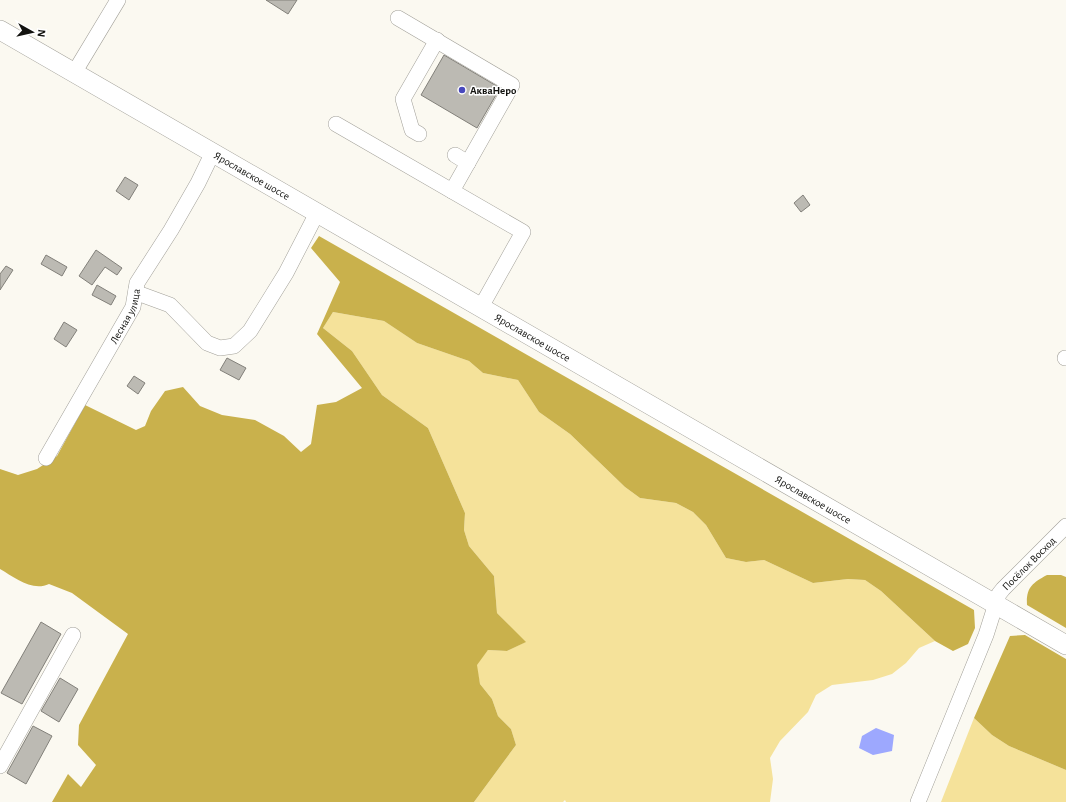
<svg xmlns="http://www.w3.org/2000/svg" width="1066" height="802" font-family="'Alegreya Sans',sans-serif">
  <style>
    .green { fill: #f5e29a }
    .forest { fill: #c9b14c }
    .water { fill: #9da8fe }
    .building { fill: #bcbab3; stroke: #82807a }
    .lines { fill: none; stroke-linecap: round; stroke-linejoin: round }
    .minor-casing { stroke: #a2a099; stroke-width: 16 }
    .major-casing { stroke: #a2a099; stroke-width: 20 }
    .minor { stroke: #fff; stroke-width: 15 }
    .major { stroke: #fff; stroke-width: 19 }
    .poi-dot { fill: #4848bd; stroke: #fff; stroke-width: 1.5 }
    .labels { text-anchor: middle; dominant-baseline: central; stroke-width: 3; stroke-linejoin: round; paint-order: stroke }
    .poi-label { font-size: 11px; font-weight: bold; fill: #12120f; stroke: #fff; text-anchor: start }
    .street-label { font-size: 11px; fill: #12120f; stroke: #fff }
  </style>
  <rect width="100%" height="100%" fill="#fbf9f1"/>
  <path class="green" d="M333 312 384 321 417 343 469 361 483 373 518 380 539 412 570 434 625 487 640 498 676 503 693 512 706 525 726 558 746 562 764 560 813 583 848 579 865 580 881 591 935 641 919 648 906 663 892 674 873 680 832 685 816 695 808 712 780 741 770 758 773 779 770 802H566L565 800 563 802H474L516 745 511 729 498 716 492 699 480 684 476 665 488 650 507 651 525 642 497 613 494 576 469 546 464 530 465 513 428 428 382 395 352 351 323 328Z
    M974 718 992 735 1009 746 1066 770V802H941Z"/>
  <path class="forest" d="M319 236 974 610 975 628 968 644 953 651 935 641 881 591 865 580 848 579 813 583 764 560 746 562 726 558 706 525 693 512 676 503 640 498 625 487 570 434 539 412 518 380 483 373 469 361 417 343 384 321 333 312 323 328 352 351 382 395 428 428 465 513 464 530 469 546 494 576 497 613 526 642 507 651 488 650 477 665 480 684 492 699 498 716 511 729 516 745 474 802H52L68 774 81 787 96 765 78 745 79 725 128 634 72 593 49 584C32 592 14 577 0 569V469L18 475 37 469 57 456 85 405 136 430 145 426 151 411 165 391 183 387 200 406 222 415 255 420 284 436 301 452 311 444 317 405 336 402 362 388 317 334 340 282 311 248Z
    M1047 575H1061L1066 577V628L1027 605C1026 588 1032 583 1047 575Z
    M1025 635 1066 659V770L1009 746 992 735 974 718 1010 636Z"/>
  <path class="water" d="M876 728 894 735 892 751 873 755 859 748 862 736Z"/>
  <path class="building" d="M266 0H297L288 14Z
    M444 55 500 88 477 128 421 95Z
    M125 177 138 185 129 200 116 191Z
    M803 195 810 205 801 212 794 203Z
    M96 250 122 268 117 275 105 267 92 285 79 276Z
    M46 255 67 267 62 276 41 264Z
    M6 266 13 270 0 290V274Z
    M97 285 116 296 111 305 92 295Z
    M64 322 77 330 66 347 54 339Z
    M227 358 246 368 239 380 220 370Z
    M134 376 145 383 138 394 127 386Z
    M41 622 61 634 22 704 1 693Z
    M60 678 78 689 59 722 41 711Z
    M33 726 52 736 26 784 7 773Z"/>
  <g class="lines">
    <defs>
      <g id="minor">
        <path d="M398 18 512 85 452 191"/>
        <path d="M74 73 118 0"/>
        <path d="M336 124 523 232 481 307"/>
        <path d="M419 134 412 130 403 99 437 40"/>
        <path d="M455 155 468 163"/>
        <path d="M136 290 140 294 170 305 207 343 220 348 234 346 250 331 286 273 317 213"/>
        <path d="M1065 358H1066"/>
        <path id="s1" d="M46 458 133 307 137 283 171 230 198 183 213 152"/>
        <path d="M0 766 73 635"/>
        <path id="s2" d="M918 802 986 635 999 594 1003 589 1066 526"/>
      </g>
      <g id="major">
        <path id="s3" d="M0 30 1066 645"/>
      </g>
    </defs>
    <use href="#minor" class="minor-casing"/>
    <use href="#major" class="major-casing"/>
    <use href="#minor" class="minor"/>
    <use href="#major" class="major"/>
  </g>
  <circle class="poi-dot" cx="462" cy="90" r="4"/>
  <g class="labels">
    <g class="poi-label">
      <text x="470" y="90">АкваНеро</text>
    </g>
    <g class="street-label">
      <text stroke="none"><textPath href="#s3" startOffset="291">Ярославское шоссе</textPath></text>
      <text stroke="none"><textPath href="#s1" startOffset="163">Лесная улица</textPath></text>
      <text stroke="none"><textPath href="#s3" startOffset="615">Ярославское шоссе</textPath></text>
      <text stroke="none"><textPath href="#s3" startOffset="939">Ярославское шоссе</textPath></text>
      <text stroke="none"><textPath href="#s2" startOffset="266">Посёлок Восход</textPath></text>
    </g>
  </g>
  <g transform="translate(32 32) rotate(98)" stroke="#ffffff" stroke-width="3" paint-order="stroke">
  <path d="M0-3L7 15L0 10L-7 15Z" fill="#12120f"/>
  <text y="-6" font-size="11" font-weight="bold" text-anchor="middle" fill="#12120f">N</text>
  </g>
</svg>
